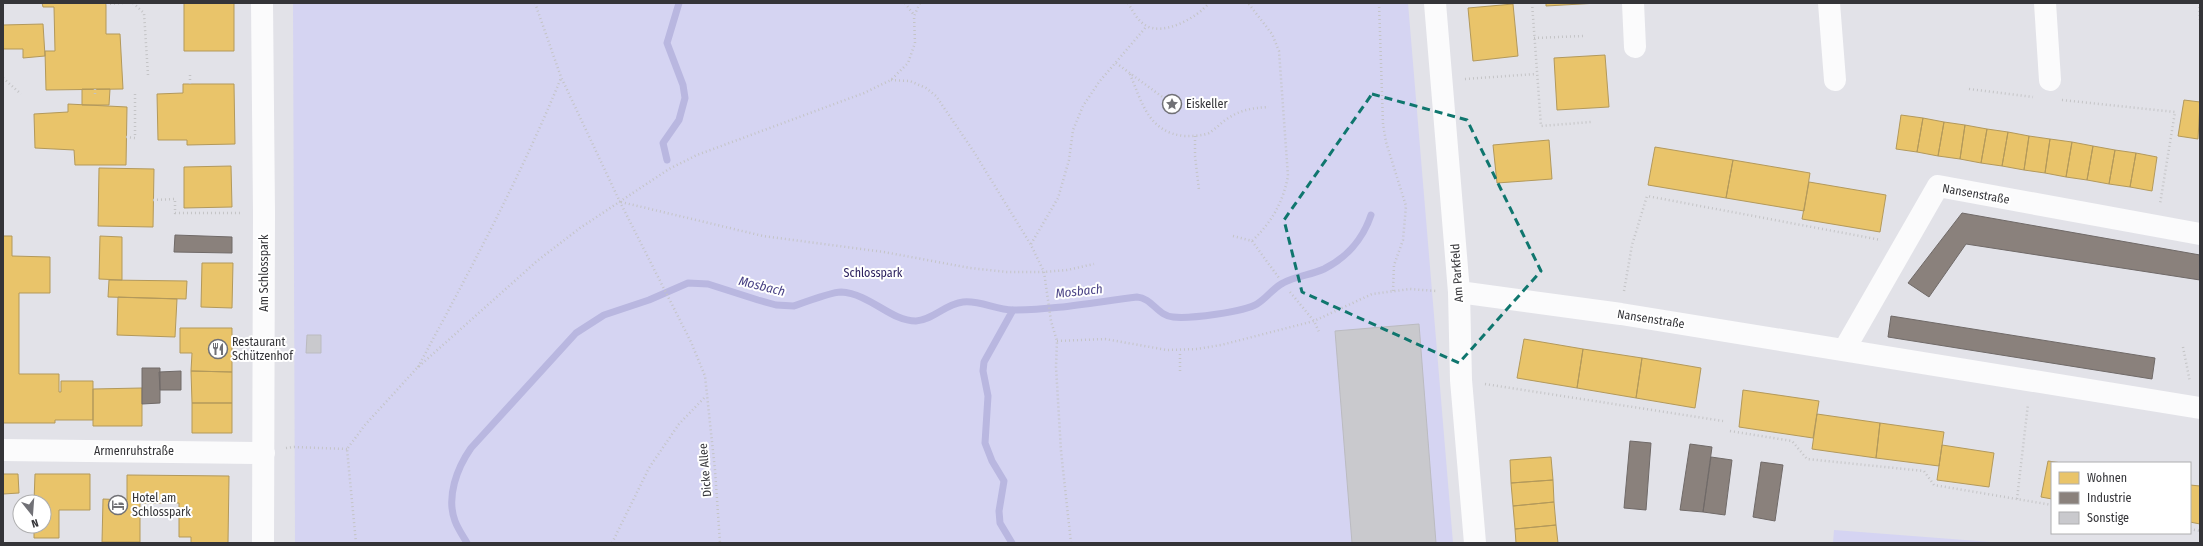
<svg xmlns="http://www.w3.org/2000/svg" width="2203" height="546" font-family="'Fira Sans Condensed',sans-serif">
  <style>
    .green { fill: #d5d4f2 }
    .homes { fill: #e9c46a; stroke: #b3995b }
    .industry { fill: #8a817c; stroke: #706a68 }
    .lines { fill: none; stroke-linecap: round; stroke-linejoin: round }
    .stream { stroke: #b9b7e0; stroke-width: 7 }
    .building { fill: #c9c9cd; stroke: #bbbbc0 }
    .path { stroke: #c4c4c6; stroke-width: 2.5; stroke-dasharray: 1 3; stroke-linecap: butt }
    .minor { stroke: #fbfbfc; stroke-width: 22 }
    .marked { fill: none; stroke: #0f766e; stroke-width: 3; stroke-dasharray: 8 5; stroke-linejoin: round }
    .labels { text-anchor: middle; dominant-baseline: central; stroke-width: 4; stroke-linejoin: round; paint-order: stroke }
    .poi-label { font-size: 12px; fill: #343438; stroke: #fff; text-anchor: start }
    .street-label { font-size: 12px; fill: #343438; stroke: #fff }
    .park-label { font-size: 12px; fill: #271c5b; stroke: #fff }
    .water-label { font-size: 13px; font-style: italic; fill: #494285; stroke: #fff }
  </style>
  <rect width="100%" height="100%" fill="#e2e2e8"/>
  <path class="green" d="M293 3H1408L1453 543H295Z
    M1834 530 2004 543H1833Z"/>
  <path class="homes" d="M42 3H106V34H120L123 89 46 90 45 51H55L54 7H43Z
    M184 3H234V51H184Z
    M1546 3H1598L1546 6Z
    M1513 4 1518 56 1473 61 1468 8Z
    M43 24 45 56 23 58V49H3V25Z
    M1605 55 1609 107 1557 110 1554 58Z
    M183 84H234L235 144 187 145V140H158L157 94 183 93Z
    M82 89H110L109 105H82Z
    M2184 100 2200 102 2198 139 2178 136Z
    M68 104 127 107 126 165H75L74 150 35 148 34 114 68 112Z
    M1901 115 1923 118 1917 152 1896 149Z
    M1923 118 1944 122 1938 156 1917 152Z
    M1944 122 1965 125 1960 159 1938 156Z
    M1965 125 1987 129 1981 163 1960 159Z
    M1987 129 2008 132 2002 166 1981 163Z
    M2008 132 2029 136 2024 170 2002 166Z
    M2029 136 2050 139 2045 173 2024 170Z
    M2050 139 2072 142 2066 177 2045 173Z
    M1549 140 1552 179 1497 183 1493 145Z
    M2072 142 2093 146 2087 180 2066 177Z
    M2093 146 2115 150 2109 184 2087 180Z
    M1655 147 1733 160 1726 198 1648 185Z
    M2115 150 2136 153 2130 187 2109 184Z
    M2136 153 2157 157 2152 191 2130 187Z
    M1733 160 1810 173 1804 211 1726 198Z
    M231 166 232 207 184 208V167Z
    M99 168 154 169 153 227 98 226Z
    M1809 182 1886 195 1880 232 1802 219Z
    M3 236H12V256L50 257V293H19V374H59V392H61V381H93V420H55V423H3Z
    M100 236 122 237V280L99 279Z
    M202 263H233L232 308 201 307Z
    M109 280 187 281 186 299 108 297Z
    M118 297 177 299 175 337 117 335Z
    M180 328H232V372L191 371 192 353H180Z
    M1524 339 1583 349 1577 388 1517 378Z
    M1583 349 1642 358 1636 398 1577 388Z
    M1642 358 1701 368 1695 408 1636 398Z
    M191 371 232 372V403H192Z
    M142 388V426H93V389Z
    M1743 390 1819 401 1813 438 1739 427Z
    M192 403H232V433H192Z
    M1817 414 1880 423 1876 458 1812 449Z
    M1880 423 1944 432 1939 466 1876 458Z
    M1942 445 1994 453 1989 487 1937 480Z
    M1551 457 1553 480 1511 483 1510 460Z
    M2048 461 2062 463H2052V499L2041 497Z
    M3 474H18L19 493 3 494Z
    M35 474H90V510H59V538H34V526H44V502H34Z
    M127 475 229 476 228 543H191V537H179V503H140V542H102L103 499 127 500Z
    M1553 480 1554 502 1513 506 1511 483Z
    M2190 485 2200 486V524L2190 522Z
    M1554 502 1556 525 1515 529 1513 506Z
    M1556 525 1558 543H1516L1515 529Z"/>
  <path class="industry" d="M1962 213 2200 255V280L1966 244 1929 297 1908 283Z
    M175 235 232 237V253L174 252Z
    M1891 316 2155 358 2152 379 1888 337Z
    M142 368H160V403L142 404Z
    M181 371V390H160L159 372Z
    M1630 441 1651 443 1646 510 1624 508Z
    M1690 444 1712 447 1703 512 1680 510Z
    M1711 457 1732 460 1725 515 1703 512Z
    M1761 462 1783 465 1775 521 1753 517Z"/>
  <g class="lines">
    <path class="stream" d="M667 160 663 143 679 120 685 98 683 85 667 43 679 3
      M467 543C463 536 458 529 455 521 446 497 457 468 471 448L576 333 604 315 649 300 688 283 708 284 758 300 776 305 794 306C805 302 832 292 841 292 871 294 890 321 916 321 933 320 945 304 963 302 980 300 996 310 1013 310 1055 310 1096 302 1137 297 1152 298 1158 316 1173 317 1189 319 1244 312 1257 304 1267 298 1273 288 1283 283 1296 276 1311 275 1324 269 1346 258 1363 239 1371 215
      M1012 543 1000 523 999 511 1004 481 992 461 985 443 988 396 983 371 984 362 1013 310"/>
  </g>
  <path class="building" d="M1419 324 1436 543H1352L1335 331Z
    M307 335H321V353H306Z"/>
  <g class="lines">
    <path class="path" d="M133 3 144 13 148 75
      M535 3 561 77 620 202 691 342 705 376 715 470 720 543
      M905 3 914 15
      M1128 3C1133 11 1137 20 1145 25 1163 37 1198 17 1209 3
      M1379 3 1383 124 1386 142 1406 206 1403 240 1394 265 1393 291
      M1532 3 1541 126 1591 122
      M2199 3 2200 21
      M106 4 124 3
      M1534 38 1583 36
      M1116 63 1172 104
      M1130 74C1142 103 1149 133 1185 136 1193 136 1201 136 1209 133 1214 130 1219 125 1224 121 1239 110 1251 108 1269 107
      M190 75V84
      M3 78 21 94
      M1465 79 1536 74
      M891 80 910 81 926 88 936 96 974 152 1031 245 1044 272 1051 321 1057 341 1056 367 1061 451 1071 543
      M95 89V94
      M1969 89 2033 97
      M2062 100 2175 112 2160 204
      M1195 136V156L1199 190
      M126 137 135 138V94
      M153 200 175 199V213H241
      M621 202 763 236 884 252 970 268 1007 272H1044L1067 270 1094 264
      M1233 236 1252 241C1271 223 1283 203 1288 176L1279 51 1272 34 1248 3
      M1252 241 1279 278
      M1031 244 1058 198 1069 160 1073 130 1083 106 1099 82 1146 27
      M1624 291 1632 245 1647 196 1881 240
      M1290 292 1314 321 1320 334
      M1057 341 1105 339 1167 350 1197 349 1221 345 1314 321 1372 294 1410 289 1436 291
      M2183 347 2190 382
      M418 367C469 272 520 178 561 78
      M1180 371V351
      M1485 384 1723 421
      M1730 431 1792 441 1807 459 1924 471 1934 485 2052 505
      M286 448 294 447 347 449
      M2017 499 2028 404
      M2190 529 2200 531
      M356 543 347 449 365 425 416 369 537 261 580 228 669 169 697 155 864 93 891 80 908 63 915 43 914 16 920 3
      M612 543 649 468 679 424 706 396"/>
    <path class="minor" d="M262 3 264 213 263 543
      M1435 3 1459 292 1461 380 1475 543
      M1633 3 1635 47
      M1829 3 1835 80
      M2045 3 2050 80
      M1459 292 1621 314 2200 408
      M1844 350 1938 186 2200 234
      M3 450 264 453"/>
  </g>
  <path class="marked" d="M1372 94 1467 120 1541 271 1459 363 1302 292 1284 220Z"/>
  <defs>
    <symbol id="sight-ring" viewBox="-11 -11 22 22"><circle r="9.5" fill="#fff" stroke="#717176" stroke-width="1.5"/><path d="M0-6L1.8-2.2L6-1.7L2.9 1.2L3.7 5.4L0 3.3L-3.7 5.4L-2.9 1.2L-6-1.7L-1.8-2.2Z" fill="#717176"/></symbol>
    <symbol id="restaurant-ring" viewBox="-11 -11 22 22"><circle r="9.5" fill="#fff" stroke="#717176" stroke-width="1.5"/><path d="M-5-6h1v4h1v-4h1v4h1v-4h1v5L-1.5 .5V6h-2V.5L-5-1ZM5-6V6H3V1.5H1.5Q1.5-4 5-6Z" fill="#717176"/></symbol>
    <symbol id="hotel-ring" viewBox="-11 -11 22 22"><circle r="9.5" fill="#fff" stroke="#717176" stroke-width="1.5"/><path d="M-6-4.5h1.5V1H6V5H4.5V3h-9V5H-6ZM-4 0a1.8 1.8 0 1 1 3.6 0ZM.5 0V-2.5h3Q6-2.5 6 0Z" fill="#717176"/></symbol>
  </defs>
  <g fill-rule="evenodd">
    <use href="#sight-ring" x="1161" y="93" width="22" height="22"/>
    <use href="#restaurant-ring" x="207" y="338" width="22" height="22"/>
    <use href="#hotel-ring" x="107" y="494" width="22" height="22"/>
  </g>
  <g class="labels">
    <g class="poi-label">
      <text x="1186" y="104">Eiskeller</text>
      <text x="232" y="342">Restaurant<tspan x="232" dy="14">Schützenhof</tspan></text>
      <text x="132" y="498">Hotel am<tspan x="132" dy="14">Schlosspark</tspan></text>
    </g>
    <g class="street-label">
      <text transform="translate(1976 194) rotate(10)">Nansenstraße</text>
      <text transform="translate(264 273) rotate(-90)">Am Schlosspark</text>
      <text transform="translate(1457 273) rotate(-94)">Am Parkfeld</text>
      <text transform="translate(1651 319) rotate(9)">Nansenstraße</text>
      <text x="134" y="451">Armenruhstraße</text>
      <text transform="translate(705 470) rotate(-95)">Dicke Allee</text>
    </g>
    <g class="park-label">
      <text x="873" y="273">Schlosspark</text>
    </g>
    <g class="water-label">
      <text transform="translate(762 286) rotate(14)">Mosbach</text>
      <text transform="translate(1079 291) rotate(-6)">Mosbach</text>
    </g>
  </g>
  <rect width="2203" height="546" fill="none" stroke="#343438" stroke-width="8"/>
  <rect x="2051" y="462" width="140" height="72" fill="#ffffff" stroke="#aeaeaf"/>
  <rect x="2059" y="472" width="20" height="12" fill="#e9c46a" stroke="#aeaeaf"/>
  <text x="2087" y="482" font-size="12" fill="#343438">Wohnen</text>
  <rect x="2059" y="492" width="20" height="12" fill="#8a817c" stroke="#aeaeaf"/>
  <text x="2087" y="502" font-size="12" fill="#343438">Industrie</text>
  <rect x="2059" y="512" width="20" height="12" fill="#c9c9cd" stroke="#aeaeaf"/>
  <text x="2087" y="522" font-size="12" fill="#343438">Sonstige</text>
  <g transform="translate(32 514) rotate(163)"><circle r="19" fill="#ffffff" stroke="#aeaeaf"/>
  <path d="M0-3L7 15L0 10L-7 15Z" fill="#717176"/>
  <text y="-6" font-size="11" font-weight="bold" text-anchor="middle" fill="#343438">N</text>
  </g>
</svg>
